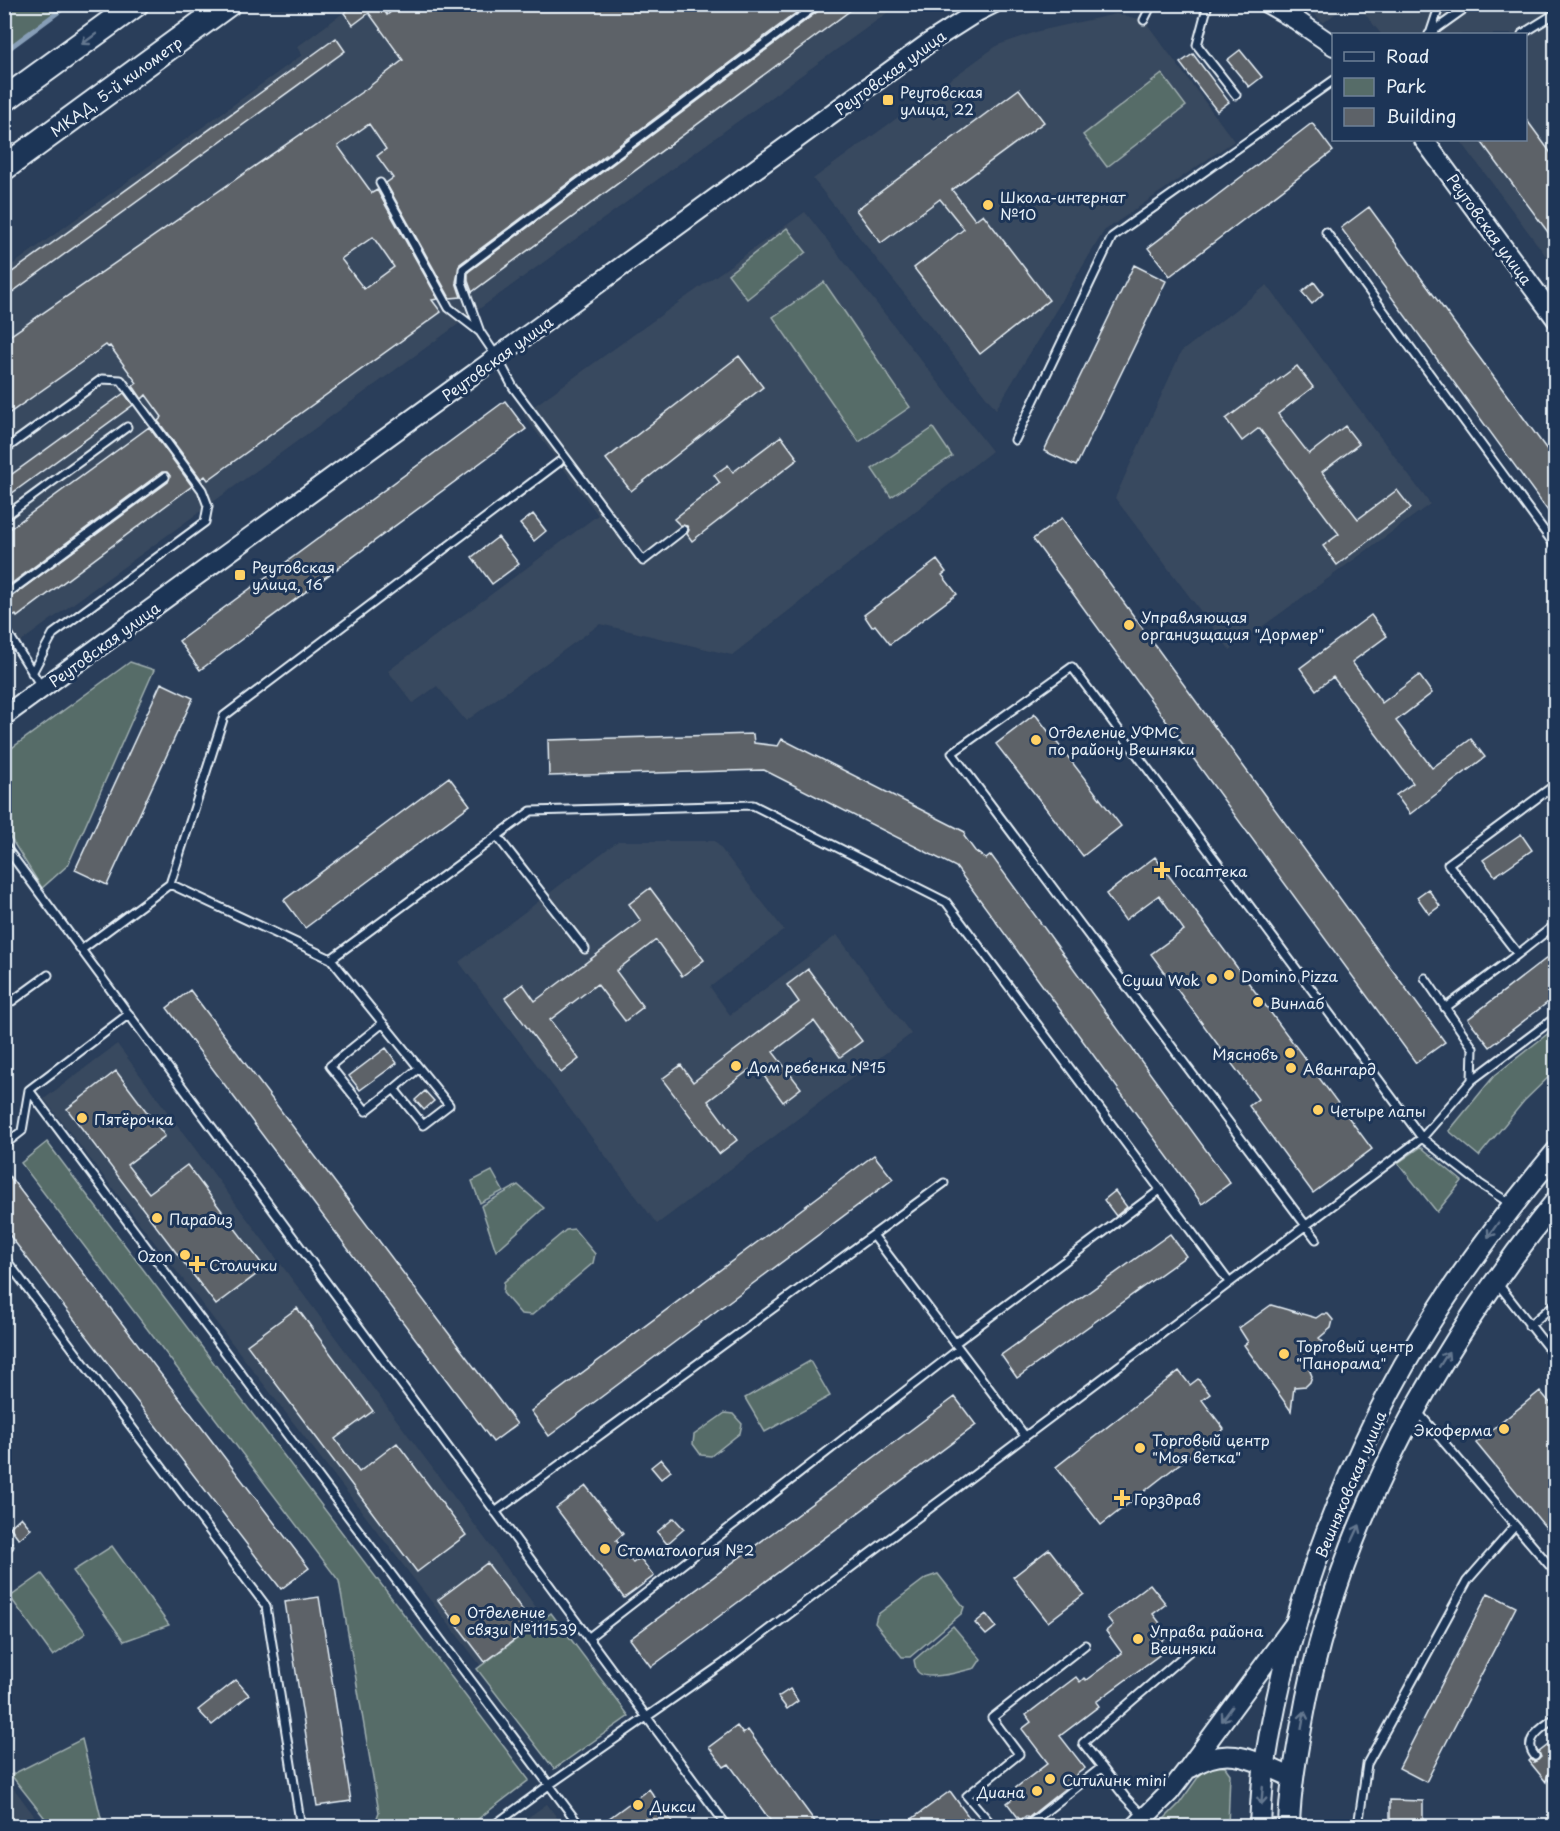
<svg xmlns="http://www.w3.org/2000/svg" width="1560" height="1831" font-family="'Playpen Sans',sans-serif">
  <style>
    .built { fill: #39495e }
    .green { fill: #566c68; stroke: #9faeb0; stroke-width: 1.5 }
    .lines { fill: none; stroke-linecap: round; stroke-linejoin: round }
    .stream { stroke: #879eb7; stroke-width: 5 }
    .building { fill: #5d6268; stroke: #e8f1f8; stroke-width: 1.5; fill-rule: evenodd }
    .service-casing { stroke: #e8f1f8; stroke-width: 11 }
    .tertiary-casing { stroke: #e8f1f8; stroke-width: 22 }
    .secondary-casing { stroke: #e8f1f8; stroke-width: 24 }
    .trunk-casing { stroke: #e8f1f8; stroke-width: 28 }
    .service { stroke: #1d3557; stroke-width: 7 }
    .tertiary { stroke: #1d3557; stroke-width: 18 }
    .secondary { stroke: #1d3557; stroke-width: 20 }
    .trunk { stroke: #1d3557; stroke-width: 24 }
    .oneway { stroke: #64778f }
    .poi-dot { fill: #ffd166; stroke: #1d3557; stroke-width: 2 }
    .labels { text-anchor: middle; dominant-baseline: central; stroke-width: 6; stroke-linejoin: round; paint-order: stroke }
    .street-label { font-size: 15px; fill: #e8f1f8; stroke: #1d3557 }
    .poi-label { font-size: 15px; fill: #e8f1f8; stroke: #1d3557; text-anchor: start }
  </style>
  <rect width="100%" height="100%" fill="#2a3e5a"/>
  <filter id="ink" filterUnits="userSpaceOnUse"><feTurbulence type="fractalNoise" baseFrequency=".0167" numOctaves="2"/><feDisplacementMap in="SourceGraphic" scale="12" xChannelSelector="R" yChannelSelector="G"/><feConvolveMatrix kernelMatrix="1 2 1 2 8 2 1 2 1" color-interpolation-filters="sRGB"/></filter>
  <g filter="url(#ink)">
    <path class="built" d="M354 5H898L5 653 4 271 302 55 297 47Z
      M1306 5H1347L1323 23Z
      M1358 5H1555V268L1460 140H1526V34H1381Z
      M1116 14 1144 20 1234 141 1104 231 996 409 813 179 998 45 1039 31Z
      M805 212 992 451 732 655 600 624 466 721 437 686 413 703 388 671 598 515 523 414Z
      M1267 285 1430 504 1230 650 1115 498 1181 352Z
      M618 841H715L784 930 710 987 730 1015 837 935 911 1034 657 1224 459 962Z
      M117 1044 544 1618 481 1666 44 1099Z
      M5 1777 42 1826H5Z
      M547 1804 563 1826H516Z"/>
    <path class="green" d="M5 4H69V5L5 52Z
      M1162 74 1186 106 1107 167 1083 135Z
      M787 228 806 252 747 299 728 274Z
      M824 282 910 407 859 442 773 317Z
      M933 428 952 456 891 497 872 469Z
      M130 662 154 670 68 865 42 888 8 834H5V753Z
      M1555 1028V1071L1524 1101 1479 1156 1449 1131 1494 1076Z
      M47 1142 529 1780 469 1826H374L379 1812 339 1581 21 1163Z
      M1421 1147 1462 1181 1437 1212 1398 1163Z
      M492 1171 503 1191 480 1203 472 1181Z
      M518 1185 544 1208 496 1251 481 1206Z
      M574 1229 595 1254 593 1263 532 1315 521 1314 503 1293 504 1282 566 1230Z
      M810 1361 830 1396 765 1432 745 1398Z
      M725 1413 733 1414 742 1424 740 1433 711 1456 701 1455 693 1444 694 1435Z
      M112 1546 169 1625 124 1641 73 1571Z
      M42 1574 86 1633 53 1656 10 1597Z
      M938 1574 964 1607 962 1613 910 1657H902L875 1623 877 1615 926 1578Z
      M551 1613 629 1716 554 1769 477 1669Z
      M953 1626 981 1659 975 1668C962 1671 930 1681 919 1673 915 1670 915 1664 914 1660Z
      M82 1739 103 1826H51L11 1775Z
      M1216 1766 1225 1767 1230 1774 1228 1826H1157L1179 1804 1199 1776 1207 1769Z"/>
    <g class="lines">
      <path class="stream" d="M4 52 69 4"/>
    </g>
    <path class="building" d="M355 4H380L387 15 400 4H808L460 264 456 282 461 297 450 298 386 183 393 178 377 156 386 149 369 124 338 146 372 193 377 190 438 299 432 300 441 312 208 480 205 476 201 479 158 421 162 417 146 395 142 399 133 386 137 383 110 346 108 347 106 345 4 417V340L366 89 403 60 369 13 353 25 344 13ZM373 237 394 267 364 289 341 259Z
      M824 4H859L472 292 468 281V272L821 9Z
      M336 38 345 51 4 298V278Z
      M1240 50 1262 77 1249 87 1227 60Z
      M1193 54 1229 102 1217 111 1180 63Z
      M1019 89 1044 122 952 190 975 220 983 214 1049 300 980 354 914 268 964 229 940 199 881 243 856 210Z
      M1526 119 1556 160V243L1480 140H1526Z
      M1312 123 1333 151 1170 276 1148 248Z
      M1369 207 1556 462V522L1341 228Z
      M1134 265 1166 281 1076 466 1044 451Z
      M1314 282 1323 294 1312 304 1302 292Z
      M739 356 763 387 631 491 606 459Z
      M1297 366 1313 387 1278 414 1309 454 1345 426 1359 444 1322 472 1358 519 1397 490 1411 508 1337 565 1323 546 1339 534 1259 428 1242 441 1226 419Z
      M124 393 133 405 4 499V480Z
      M505 401 526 429 200 670 179 641Z
      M149 427 192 486 17 617 16 615 4 621V602L168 482 170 476 167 472H162L4 589V533Z
      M781 436 798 459 692 541 687 534 689 530 687 526 680 525 674 519 720 483 714 475 728 465 733 472Z
      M533 514 546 531 534 541 520 524Z
      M1062 518 1445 1042 1416 1063 1033 539Z
      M498 537 519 564 492 584 472 557Z
      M937 560 946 572 942 575 957 594 890 644 875 625 872 627 864 615Z
      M1371 615 1387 636 1352 662 1382 703 1419 675 1432 693 1396 721 1432 768 1471 739 1485 757 1410 814 1396 795 1413 783 1333 677 1316 690 1300 668Z
      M161 683 193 698 107 885 75 870Z
      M1035 714 1121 826 1083 856 996 744Z
      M753 734 754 743 778 746 782 739 965 832 964 836 975 851 986 859 991 855 1230 1183 1202 1204 956 867 764 770 549 776 548 740Z
      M449 777 470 805 305 928 284 900Z
      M1521 834 1532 850 1495 876 1483 860Z
      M1155 857 1372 1149 1313 1193 1249 1106 1258 1099 1151 954 1184 930 1159 895 1125 920 1106 894Z
      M650 888 704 960 682 976 656 940 616 971 643 1007 625 1021 597 984 550 1020 579 1059 561 1073 505 998 523 984 535 1001 641 921 629 904Z
      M1428 889 1440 906 1429 914 1417 897Z
      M1556 951V996L1490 1047 1468 1019Z
      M808 969 862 1041 840 1057 814 1021 773 1052 801 1088 783 1102 756 1065 708 1101 737 1140 719 1154 662 1079 681 1065 693 1082 799 1002 787 985Z
      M190 990 517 1424 493 1442 167 1008Z
      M386 1048 397 1063 360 1090 349 1076Z
      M116 1071 165 1136 127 1165 149 1193 187 1165 265 1268 216 1305 67 1109Z
      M425 1091 434 1101 424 1110 415 1100Z
      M874 1155 893 1179 549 1436 531 1411Z
      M4 1169 309 1568 281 1589 4 1228Z
      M1115 1191 1127 1207 1116 1216 1104 1200Z
      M1170 1234 1186 1256 1017 1378 1001 1355Z
      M1271 1305 1316 1318 1322 1314H1328L1333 1320 1331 1328 1319 1338 1323 1342 1309 1369 1312 1376 1310 1382 1306 1386 1294 1387 1291 1411 1244 1345 1248 1342 1239 1328Z
      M297 1308 373 1411 335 1439 359 1472 397 1443 466 1535 417 1572 247 1345Z
      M1179 1371 1190 1385 1198 1379 1210 1394 1202 1400 1224 1429 1101 1525 1056 1467Z
      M1540 1391 1556 1410V1540L1476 1443Z
      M955 1397 976 1425 651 1667 630 1639Z
      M661 1459 671 1471 661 1479 651 1467Z
      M586 1486 623 1534 616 1540 633 1563 640 1558 654 1576 624 1598 556 1508Z
      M21 1517 31 1529 19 1539 10 1527Z
      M674 1518 684 1529 667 1544 657 1532Z
      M1049 1549 1084 1594 1048 1622 1013 1577Z
      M487 1563 534 1625 485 1662 438 1600Z
      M1150 1584 1166 1604 1153 1614 1169 1635 1160 1642 1166 1650 1096 1702 1099 1706 1060 1736 1085 1768 1076 1775 1078 1778 1028 1818 1026 1816 1020 1820 1007 1803 1012 1799 1009 1793 1048 1763 1022 1729 1031 1722 1026 1715 1076 1677 1080 1682 1084 1678 1086 1680 1122 1653 1106 1631 1113 1625 1107 1617Z
      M1488 1593 1516 1607 1426 1782 1399 1768Z
      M319 1597 351 1801 317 1806 285 1602Z
      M986 1614 996 1627 986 1635 975 1623Z
      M236 1680 249 1695 212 1725 198 1710Z
      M790 1689 798 1701 787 1709 778 1697Z
      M737 1726 743 1734 748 1730 819 1827H775L729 1764 724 1767 709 1747Z
      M1556 1739V1773L1551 1771 1548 1773 1546 1782 1529 1761 1531 1759 1534 1762 1538 1760 1541 1757 1539 1752Z
      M649 1789 676 1827H597Z
      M950 1791 976 1827H901Z
      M1390 1800 1423 1801V1827H1390Z"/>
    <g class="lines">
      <defs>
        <path id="service" d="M1208 4 1197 45 1236 95
          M1144 20 1152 4
          M1429 34 1471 4
          M1430 34 1440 4
          M1522 34 1556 13
          M380 183 449 308 480 332 497 357 513 387 643 561 683 530
          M1326 232 1556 547
          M480 332 462 282 463 269 818 4
          M1015 440 1112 237 1334 80
          M4 450 102 379 121 380 202 490 208 506 205 522 53 634 32 673
          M4 517 127 427
          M4 596 165 477
          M4 627 41 686
          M497 836 585 949
          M4 845 727 1826
          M170 884 224 716 559 462
          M81 950 170 884 331 959 531 811 753 805 946 902 1229 1282
          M1518 954 1556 924
          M331 959 449 1105 423 1125 394 1089 366 1111 330 1066 383 1023
          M1425 978 1473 1048 1472 1080
          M4 1007 48 975
          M1445 1008 1518 954 1448 864 1556 784
          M394 1089 419 1068
          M29 1090 580 1826
          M4 1145 22 1131 29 1090 129 1014
          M873 1235 1025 1436
          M1316 1239 952 753 1072 667 1422 1138 1480 1184 1511 1204
          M4 1257 266 1606 300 1821 298 1826
          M1498 1284 1556 1358
          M1529 1326 1556 1303
          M955 1343 1160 1190
          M1417 1411 1556 1573
          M495 1512 944 1183
          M4 1549 9 1546
          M588 1638 959 1349
          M1535 1756C1521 1739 1544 1727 1556 1717
          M1552 1777 1556 1781
          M1144 1817 1125 1797 1083 1743 1193 1648
          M493 1826 549 1785 724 1663 1422 1138 1472 1080 1556 1017
          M993 1826 967 1796 1019 1754 992 1718 1085 1645
          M1027 1826 1102 1767
          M1358 1826 1367 1764 1467 1581 1515 1526"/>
        <path id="tertiary" d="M1268 4 1296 20 1334 46
          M1424 140 1556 319
          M4 716 930 42 977 12 993 4
          M1191 1768C1228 1742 1256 1762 1293 1778
          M1136 1826 1169 1793 1186 1771 1295 1623"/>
        <path id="secondary" d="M1260 1826C1261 1806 1262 1784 1265 1763 1288 1612 1351 1444 1434 1316 1471 1258 1512 1205 1556 1152
          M1289 1826C1290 1791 1296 1757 1302 1723 1336 1529 1433 1354 1556 1201"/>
        <path id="trunk" d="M4 100 136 4
          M4 168 228 4"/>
      </defs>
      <use href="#service" class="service-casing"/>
      <use href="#tertiary" class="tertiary-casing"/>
      <use href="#secondary" class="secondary-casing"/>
      <use href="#trunk" class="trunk-casing"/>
      <use href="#service" class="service"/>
      <use href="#tertiary" class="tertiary"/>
      <use href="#secondary" class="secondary"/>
      <use href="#trunk" class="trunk"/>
    </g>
    <defs><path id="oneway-shaft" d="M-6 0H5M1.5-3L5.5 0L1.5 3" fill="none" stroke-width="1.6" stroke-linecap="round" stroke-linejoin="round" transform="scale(1.5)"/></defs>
    <g class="oneway">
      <use href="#oneway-shaft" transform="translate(89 39) rotate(144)"/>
      <use href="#oneway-shaft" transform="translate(1493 1230) rotate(125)"/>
      <use href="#oneway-shaft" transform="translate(1444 1359) rotate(-58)"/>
      <use href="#oneway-shaft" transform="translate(1356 1533) rotate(-65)"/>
      <use href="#oneway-shaft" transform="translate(1227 1714) rotate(126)"/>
      <use href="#oneway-shaft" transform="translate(1303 1720) rotate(-80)"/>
      <use href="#oneway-shaft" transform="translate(1262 1796) rotate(95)"/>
    </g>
  </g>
  <g class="poi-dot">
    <rect x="882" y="94" width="12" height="12" rx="3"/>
    <circle cx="988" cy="205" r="6"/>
    <rect x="234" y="569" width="12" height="12" rx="3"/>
    <circle cx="1129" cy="625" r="6"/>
    <circle cx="1036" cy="740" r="6"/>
    <path d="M1159 861h6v6h6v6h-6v6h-6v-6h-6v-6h6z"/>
    <circle cx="1229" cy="975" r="6"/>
    <circle cx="1212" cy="979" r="6"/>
    <circle cx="1258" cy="1002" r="6"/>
    <circle cx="1290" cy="1053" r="6"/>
    <circle cx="736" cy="1066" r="6"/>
    <circle cx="1291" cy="1068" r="6"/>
    <circle cx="1318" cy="1110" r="6"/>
    <circle cx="82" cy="1118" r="6"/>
    <circle cx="157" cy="1218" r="6"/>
    <circle cx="185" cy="1255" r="6"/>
    <path d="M194 1255h6v6h6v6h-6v6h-6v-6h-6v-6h6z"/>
    <circle cx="1284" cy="1354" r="6"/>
    <circle cx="1504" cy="1429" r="6"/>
    <circle cx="1140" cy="1448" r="6"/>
    <path d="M1119 1489h6v6h6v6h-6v6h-6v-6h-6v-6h6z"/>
    <circle cx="605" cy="1549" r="6"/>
    <circle cx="455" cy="1620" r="6"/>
    <circle cx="1138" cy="1639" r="6"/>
    <circle cx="1050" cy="1779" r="6"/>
    <circle cx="1037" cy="1791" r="6"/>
    <circle cx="638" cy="1805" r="6"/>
  </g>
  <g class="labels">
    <g class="street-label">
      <text transform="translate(890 72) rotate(-36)">Реутовская улица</text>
      <text transform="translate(116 86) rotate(-36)">МКАД, 5-й километр</text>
      <text transform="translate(1490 229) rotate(54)">Реутовская улица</text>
      <text transform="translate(497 358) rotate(-36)">Реутовская улица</text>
      <text transform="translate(104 644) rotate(-36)">Реутовская улица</text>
      <text transform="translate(1350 1484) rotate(-67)">Вешняковская улица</text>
    </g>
    <g class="poi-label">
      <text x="900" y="91">Реутовская<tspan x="900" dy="17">улица, 22</tspan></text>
      <text x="1000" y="196">Школа-интернат<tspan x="1000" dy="17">№10</tspan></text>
      <text x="252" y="566">Реутовская<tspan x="252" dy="17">улица, 16</tspan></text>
      <text x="1141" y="616">Управляющая<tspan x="1141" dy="17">организщация "Дормер"</tspan></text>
      <text x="1048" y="731">Отделение УФМС<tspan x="1048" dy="17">по району Вешняки</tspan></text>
      <text x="1174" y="870">Госаптека</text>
      <text x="1241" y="975">Domino Pizza</text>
      <text x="1200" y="979" text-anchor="end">Суши Wok</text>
      <text x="1270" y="1002">Винлаб</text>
      <text x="1278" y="1053" text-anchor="end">Мясновъ</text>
      <text x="748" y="1066">Дом ребенка №15</text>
      <text x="1303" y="1068">Авангард</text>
      <text x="1330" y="1110">Четыре лапы</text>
      <text x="94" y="1118">Пятёрочка</text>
      <text x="169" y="1218">Парадиз</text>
      <text x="173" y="1255" text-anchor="end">Ozon</text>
      <text x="209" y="1264">Столички</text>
      <text x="1296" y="1345">Торговый центр<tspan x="1296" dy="17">"Панорама"</tspan></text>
      <text x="1492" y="1429" text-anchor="end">Экоферма</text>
      <text x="1152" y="1439">Торговый центр<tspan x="1152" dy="17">"Моя ветка"</tspan></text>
      <text x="1134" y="1498">Горздрав</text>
      <text x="617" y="1549">Стоматология №2</text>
      <text x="467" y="1611">Отделение<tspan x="467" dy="17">связи №111539</tspan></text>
      <text x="1150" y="1630">Управа района<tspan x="1150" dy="17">Вешняки</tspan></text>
      <text x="1062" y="1779">Ситилинк mini</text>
      <text x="1025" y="1791" text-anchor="end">Диана</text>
      <text x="650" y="1805">Дикси</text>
    </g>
  </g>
  <rect width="1560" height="1831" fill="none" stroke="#1d3557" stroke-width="24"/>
  <rect x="12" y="12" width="1536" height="1807" fill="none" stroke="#e8f1f8" stroke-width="2" filter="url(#ink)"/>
  <rect x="1332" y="33" width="195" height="108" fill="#1d3557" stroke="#6e8097" stroke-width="1.5"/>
  <rect x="1344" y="52" width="30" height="9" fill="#1d3557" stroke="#6e8097" stroke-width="1.5"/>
  <text x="1386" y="63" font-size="18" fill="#e8f1f8">Road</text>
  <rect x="1344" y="78" width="30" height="18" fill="#566c68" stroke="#6e8097" stroke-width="1.5"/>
  <text x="1386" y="93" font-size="18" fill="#e8f1f8">Park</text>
  <rect x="1344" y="108" width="30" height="18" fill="#5d6268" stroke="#6e8097" stroke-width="1.5"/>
  <text x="1386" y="123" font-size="18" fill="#e8f1f8">Building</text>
</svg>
